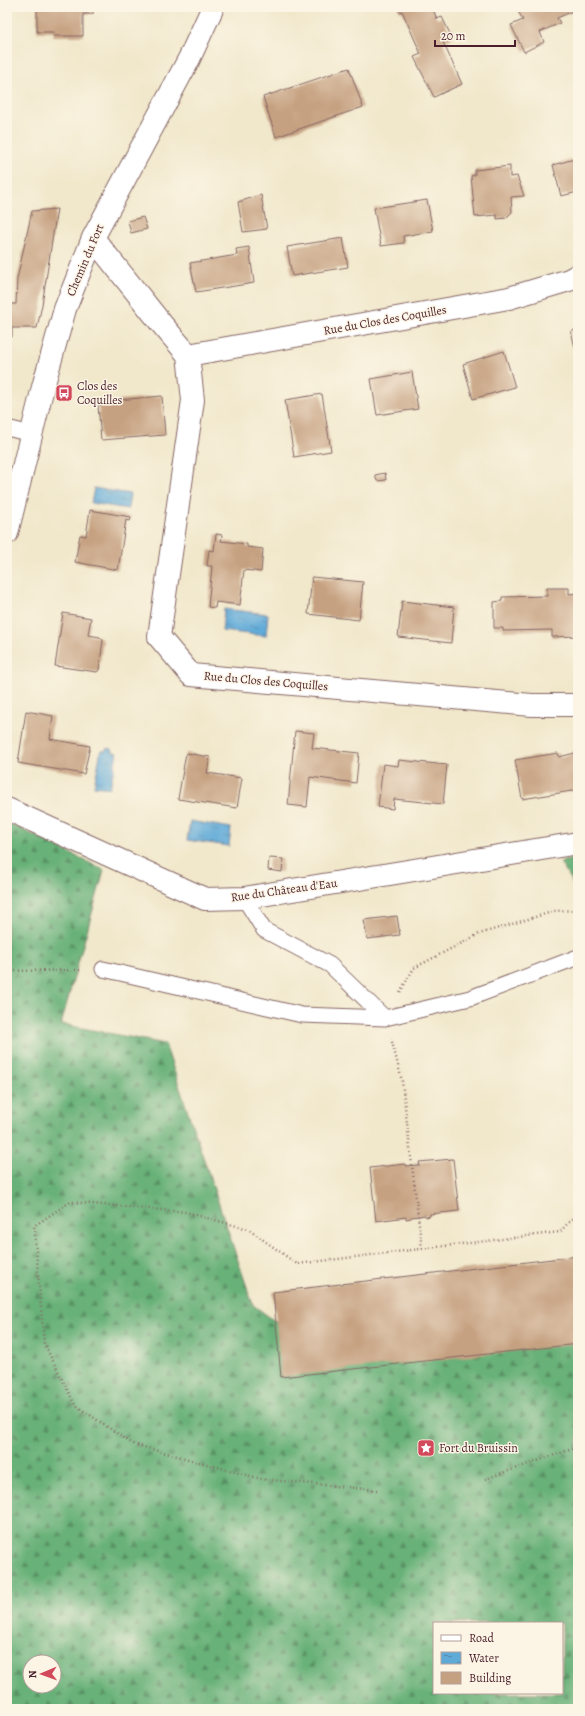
<svg xmlns="http://www.w3.org/2000/svg" width="585" height="1716" font-family="Alegreya,serif">
  <style>
    .forest { fill: url(#forest-firs); stroke: #596852; fill-rule: evenodd }
    .water { fill: url(#water-ripples); stroke: #556482 }
    .building { fill: #c6a181 }
    .lines { fill: none; stroke-linecap: round; stroke-linejoin: round }
    .service-casing { stroke: #846563; stroke-width: 17 }
    .minor-casing { stroke: #846563; stroke-width: 24 }
    .path { stroke: #846563; stroke-width: 2.5; stroke-dasharray: 1 3; stroke-linecap: butt }
    .service { stroke: #fff; stroke-width: 15 }
    .minor { stroke: #fff; stroke-width: 22 }
    .labels { text-anchor: middle; dominant-baseline: central; stroke-width: 3; stroke-linejoin: round; paint-order: stroke }
    .street-label { font-size: 12px; fill: #4a1f2b; stroke: #fcf5e5 }
    .poi-label { font-size: 12px; fill: #4a1f2b; stroke: #fcf5e5; text-anchor: start }
  </style>
  <defs>
    <pattern id="forest-firs" width="22" height="20" patternUnits="userSpaceOnUse"><rect width="22" height="20" fill="#68b178"/><path d="M5 1l3.5 6h-7zM16 11l3.5 6h-7z" fill="#588f63"/></pattern>
    <pattern id="water-ripples" width="26" height="14" patternUnits="userSpaceOnUse"><rect width="26" height="14" fill="#60aad8"/><path d="M2 4q2-2 4 0t4 0M15 11q2-2 4 0t4 0" fill="none" stroke="#518aaf"/></pattern>
  </defs>
  <rect width="100%" height="100%" fill="#fcf5e5"/>
  <filter id="ink" filterUnits="userSpaceOnUse"><feTurbulence type="fractalNoise" baseFrequency=".025" numOctaves="2"/><feDisplacementMap in="SourceGraphic" scale="8" xChannelSelector="R" yChannelSelector="G"/><feConvolveMatrix kernelMatrix="1 2 1 2 8 2 1 2 1" color-interpolation-filters="sRGB"/></filter>
  <filter id="wash" filterUnits="userSpaceOnUse"><feTurbulence type="fractalNoise" baseFrequency=".012" numOctaves="4" result="noise"/><feDisplacementMap in="SourceGraphic" scale="16" xChannelSelector="R" yChannelSelector="G"/><feGaussianBlur stdDeviation="0.9" result="paint"/><feColorMatrix in="noise" values="0 0 0 0 0 0 0 0 0 0 0 0 0 0 0 0 0 1.4 0 .05"/><feComposite in="paint" operator="in"/></filter>
  <g filter="url(#wash)">
    <rect width="100%" height="100%" fill="#f1e8cc"/>
    <path class="forest" d="M7 822 104 870 61 1024 165 1044 253 1305 322 1356 578 1291V1709H7ZM434 1623H562V1693H434ZM30 1662H54V1686H30Z
      M578 858V893L560 862Z"/>
    <path class="water" d="M94 488 130 494 128 509 91 503Z
      M224 609 268 614 266 636 222 631Z
      M107 748 112 749 113 752 117 753 110 788 94 786 101 750 105 751Z
      M190 821 231 828 229 846 187 840Z"/>
    <g id="blocks">
      <path class="building" d="M37 7H93V14H83V36H53L54 32H37Z
        M397 7H432L437 19 442 17 452 38 443 42 462 84 434 97 414 57 421 54 402 11 400 12Z
        M527 7H569L571 12 557 18 560 23 540 32 544 42 524 52 511 25 523 20 518 11Z
        M349 68 363 107 276 137 263 97Z
        M578 158V192L561 196 553 165Z
        M510 166V177L517 176 524 196 511 197 512 212 506 218 497 219V215L475 217 471 176 475 175V170Z
        M261 195 267 229 243 232 238 202Z
        M427 200 433 231 403 236 404 243 381 246 374 208Z
        M57 209 42 305 37 328H12V337H7V304H16L17 279 32 211Z
        M143 217 147 229 131 233 128 221Z
        M343 238 348 267 292 276 287 247Z
        M249 247 254 283 196 292 190 263 237 255 236 249Z
        M578 329V356H577L571 331Z
        M504 351 515 387 473 399 463 364Z
        M412 372 418 409 377 415 371 379Z
        M322 394 331 451 294 457 285 400Z
        M162 396 165 435 101 440 98 405 119 403 118 400Z
        M385 473 386 480 377 481 375 475Z
        M90 510 131 517 130 521 126 520 118 570 75 562 80 535 86 536Z
        M216 534 222 535 221 541 247 544V547L263 549 261 572 244 570 240 605 216 602 215 608 208 607 212 566H207L209 550 214 551Z
        M312 577 363 582 359 620 308 614Z
        M547 588H569V594L578 593V636L552 637V630L503 631V628H494V602L502 601V597L547 596Z
        M402 601 454 607 451 643 398 637Z
        M63 613 91 618 88 635 100 637 103 640 99 670 97 672 55 666Z
        M26 711 53 716 50 739 90 746 84 774 18 763Z
        M295 731 314 733 312 748 359 753 356 783 310 777 307 807 288 805Z
        M186 753 210 757 207 773 242 778 237 808 178 799Z
        M558 753 559 757 575 753 578 767V790L522 799 515 760Z
        M399 760 447 765 443 804 394 799 393 809 378 807 383 764 398 766Z
        M269 858 283 859 282 872 268 870Z
        M397 916 400 935 367 939 364 920Z
        M453 1159 459 1211 430 1214V1216L426 1217 425 1215 419 1216 411 1217V1218L406 1219V1217L376 1221 370 1168 405 1164V1166L420 1165 419 1162Z
        M578 1256V1344L281 1377 273 1292Z"/>
    </g>
  </g>
  <g filter="url(#ink)">
    <use href="#blocks" fill-opacity="0" stroke="#846563" stroke-width="1"/>
    <g class="lines">
      <defs>
        <path id="service" d="M7 428 31 434
          M244 898 264 930 330 965 385 1018
          M103 969 302 1015 385 1018 470 998 578 957"/>
        <path id="minor" d="M93 238 160 322 188 355 193 400 159 637 191 675 532 705H578
          M188 355 509 298 569 280 578 275
          M7 533 43 387 65 309 93 238 189 59 213 7
          M7 809 205 899 244 898 578 843"/>
      </defs>
      <use href="#service" class="service-casing"/>
      <use href="#minor" class="minor-casing"/>
      <path class="path" d="M7 971 82 970
        M400 992 414 968 479 934 555 911 578 910
        M391 1038 402 1081 422 1249
        M485 1479 578 1447
        M377 1490 261 1479 133 1444 75 1405 44 1343 34 1226 70 1202 185 1212 248 1229 297 1264 560 1232 578 1212"/>
      <use href="#service" class="service"/>
      <use href="#minor" class="minor"/>
    </g>
  </g>
  <defs>
    <symbol id="bus-square" viewBox="-11 -11 22 22"><rect x="-9" y="-9" width="18" height="18" rx="4" fill="#d1495b" stroke="#fcf5e5"/><path d="M-5-6H5V4H4V6H2V4H-2V6H-4V4H-5ZM-3.5-4V0h7V-4ZM-3.5 1.2v1.5H-2V1.2ZM2 1.2v1.5H3.5V1.2Z" fill="#fff"/></symbol>
    <symbol id="sight-square" viewBox="-11 -11 22 22"><rect x="-9" y="-9" width="18" height="18" rx="4" fill="#d1495b" stroke="#fcf5e5"/><path d="M0-6L1.8-2.2L6-1.7L2.9 1.2L3.7 5.4L0 3.3L-3.7 5.4L-2.9 1.2L-6-1.7L-1.8-2.2Z" fill="#fff"/></symbol>
  </defs>
  <g fill-rule="evenodd">
    <use href="#bus-square" x="54" y="383" width="20" height="20"/>
    <use href="#sight-square" x="416" y="1438" width="20" height="20"/>
  </g>
  <g class="labels">
    <g class="street-label">
      <text transform="translate(85 260) rotate(-67)">Chemin du Fort</text>
      <text transform="translate(385 320) rotate(-10)">Rue du Clos des Coquilles</text>
      <text transform="translate(266 681) rotate(5)">Rue du Clos des Coquilles</text>
      <text transform="translate(284 890) rotate(-8)">Rue du Château d'Eau</text>
    </g>
    <g class="poi-label">
      <text x="77" y="386">Clos des<tspan x="77" dy="14">Coquilles</tspan></text>
      <text x="439" y="1448">Fort du Bruissin</text>
    </g>
  </g>
  <rect width="585" height="1716" fill="none" stroke="#fcf5e5" stroke-width="24"/>
  <rect x="433" y="1622" width="130" height="72" fill="#fcf5e5" stroke="#b59f9b"/>
  <rect x="441" y="1635" width="20" height="6" fill="#ffffff" stroke="#b59f9b"/>
  <text x="469" y="1642" font-size="12" fill="#4a1f2b">Road</text>
  <rect x="441" y="1652" width="20" height="12" fill="url(#water-ripples)" stroke="#b59f9b"/>
  <text x="469" y="1662" font-size="12" fill="#4a1f2b">Water</text>
  <rect x="441" y="1672" width="20" height="12" fill="#c6a181" stroke="#b59f9b"/>
  <text x="469" y="1682" font-size="12" fill="#4a1f2b">Building</text>
  <g transform="translate(42 1674) rotate(268)"><circle r="19" fill="#fcf5e5" stroke="#b59f9b"/>
  <path d="M0-3L7 15L0 10L-7 15Z" fill="#d1495b"/>
  <text y="-6" font-size="11" font-weight="bold" text-anchor="middle" fill="#4a1f2b">N</text>
  </g>
  <path d="M435 40v6h80v-6" fill="none" stroke="#4a1f2b" stroke-width="2"/>
  <text x="441" y="40" font-size="12" fill="#4a1f2b" stroke="#fcf5e5" stroke-width="3" paint-order="stroke">20 m</text>
</svg>
